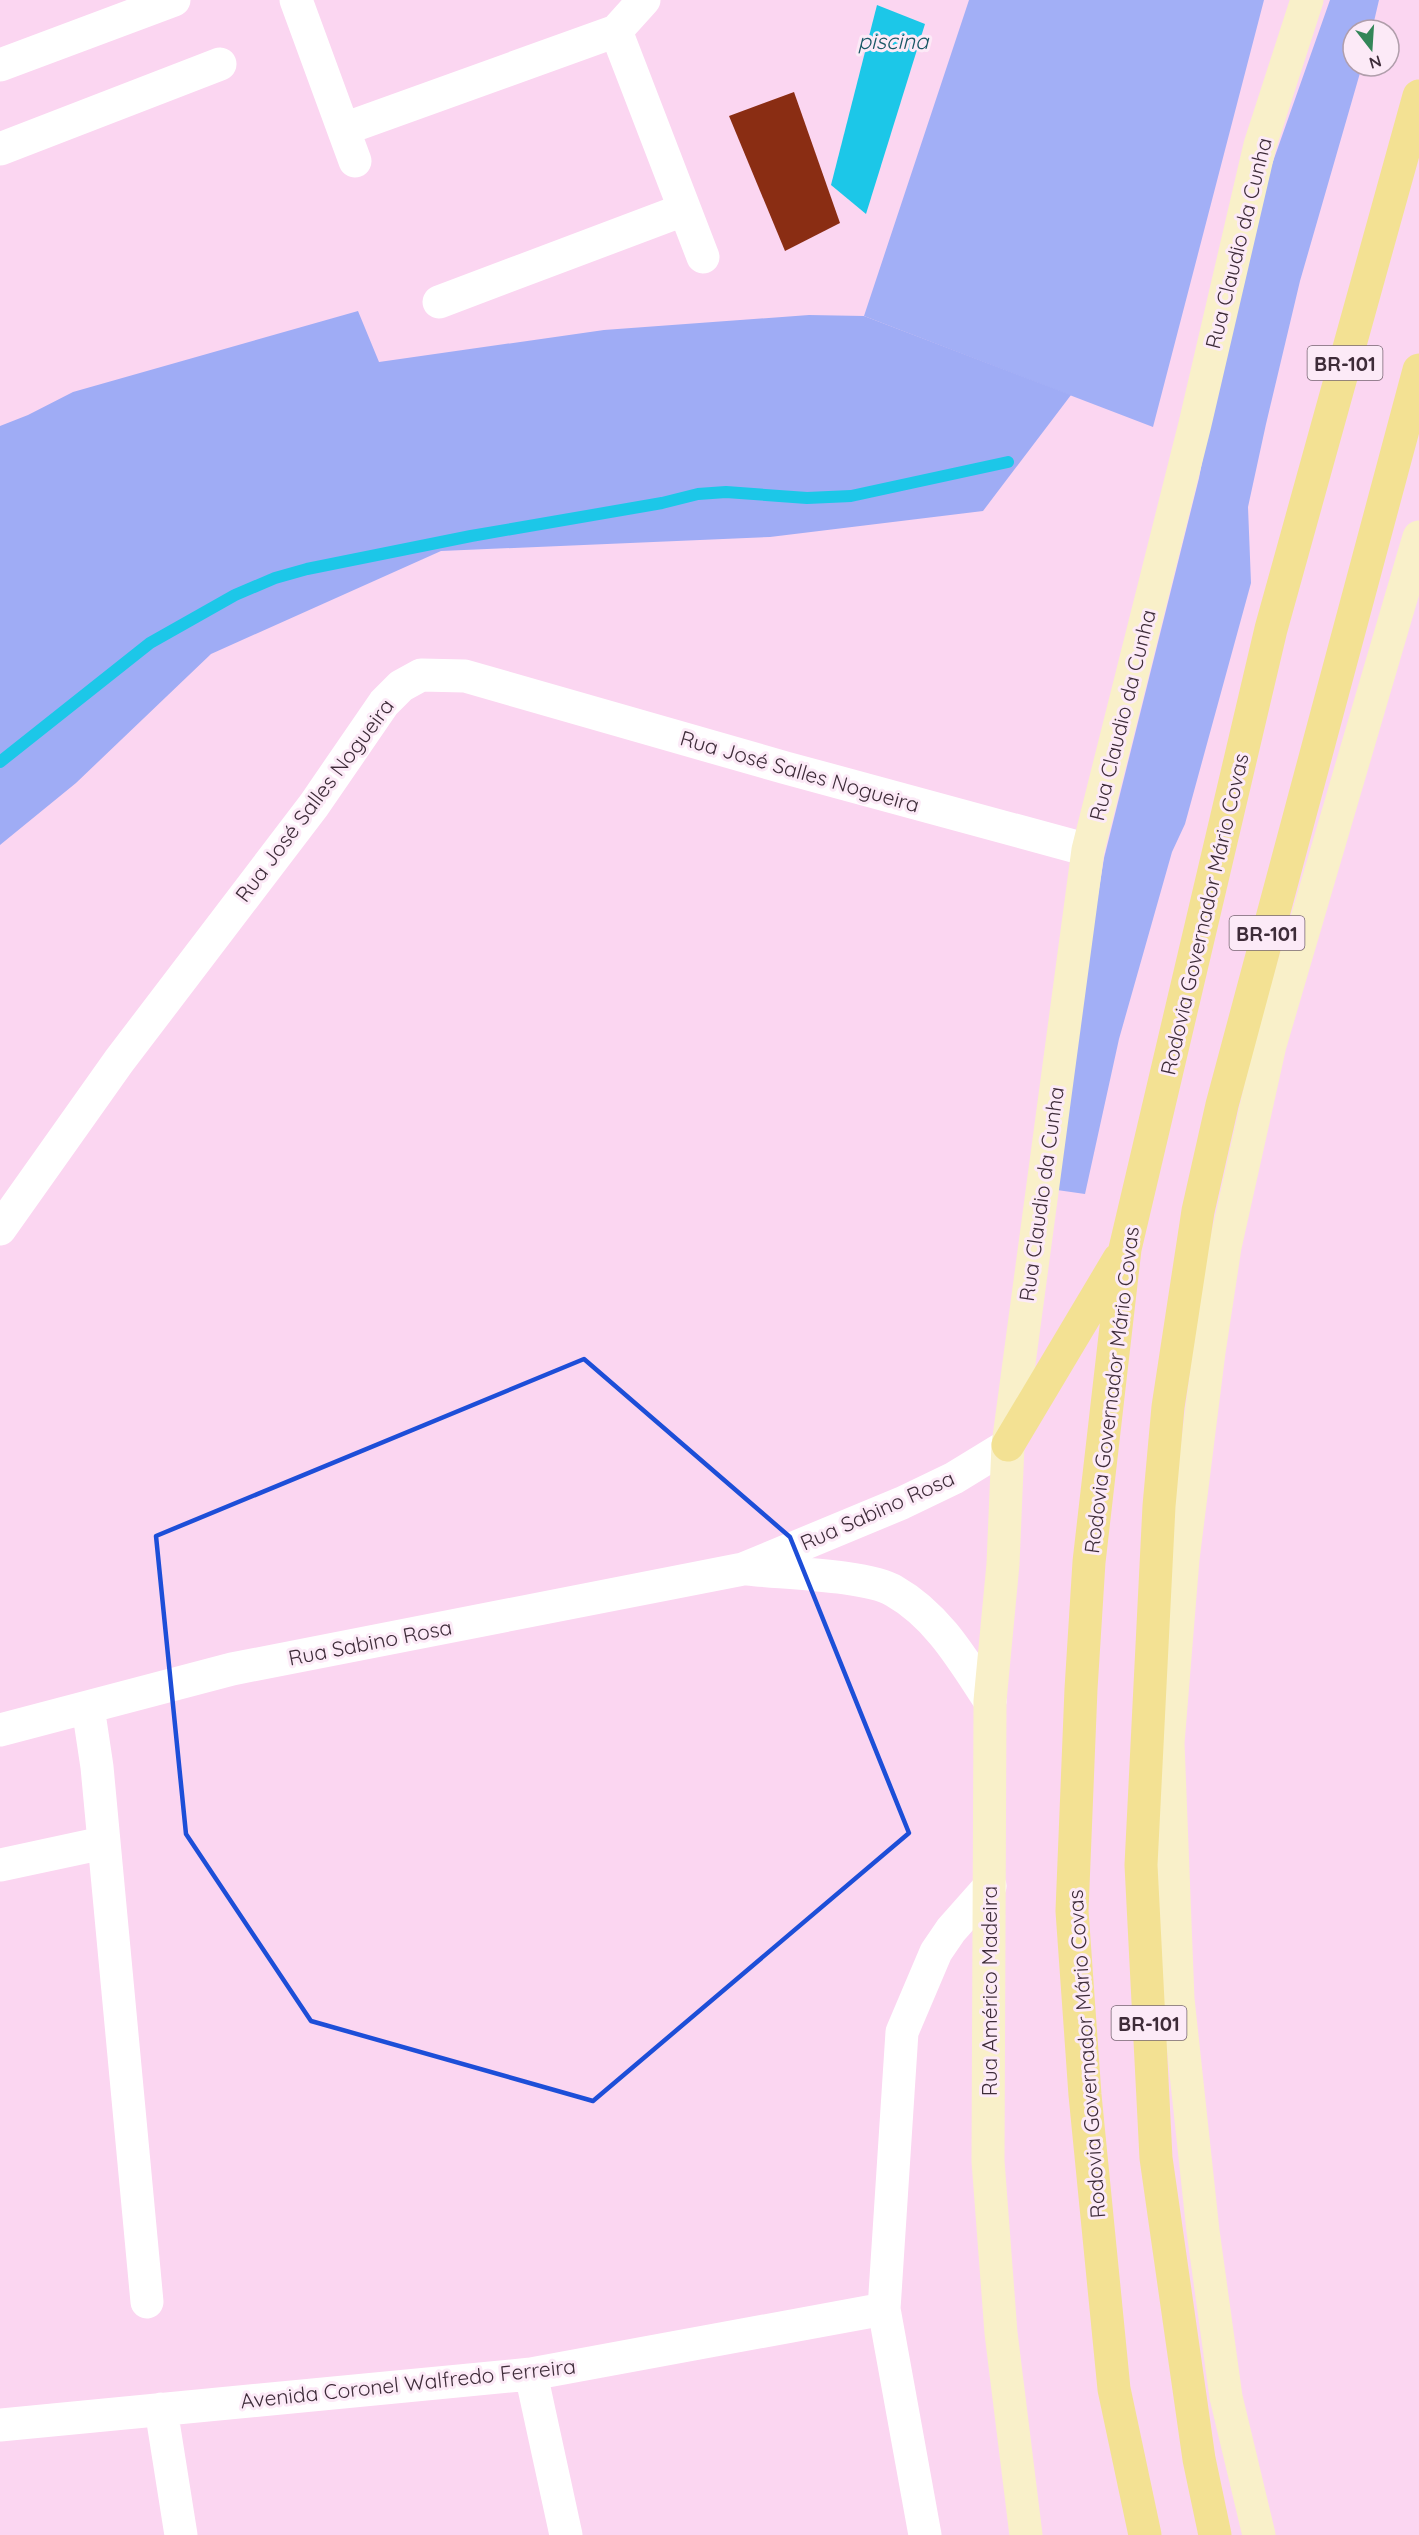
<svg xmlns="http://www.w3.org/2000/svg" width="1419" height="2535" font-family="Quicksand,sans-serif">
  <style>
    .green { fill: #a2aff6 }
    .forest { fill: #9facf5 }
    .water { fill: #1cc7e8 }
    .lines { fill: none; stroke-linecap: round; stroke-linejoin: round }
    .stream { stroke: #1cc7e8; stroke-width: 12 }
    .building { fill: #8a2d13 }
    .street { stroke: #fff; stroke-width: 33 }
    .secondary { stroke: #f9f0c9; stroke-width: 33 }
    .primary { stroke: #f3e193; stroke-width: 33 }
    .marked { fill: none; stroke: #1d4ed8; stroke-width: 4.5; stroke-linejoin: round }
    .labels { text-anchor: middle; dominant-baseline: central; stroke-width: 6; stroke-linejoin: round; paint-order: stroke }
    .shield { fill: #fceaf7; stroke: #776572; stroke-width: 1.5 }
    .shield-label { font-size: 20px; font-weight: bold; fill: #3e2c39 }
    .street-label { font-size: 21px; fill: #3e2c39; stroke: #fceaf7 }
    .water-label { font-size: 22px; font-style: italic; fill: #195765; stroke: #fceaf7 }
  </style>
  <rect width="100%" height="100%" fill="#fbd6f1"/>
  <path class="green" d="M969 0H1264L1153 427 864 316Z
    M1330 0H1379L1372 30H1353V66H1362L1300 281 1266 424 1248 507 1251 583 1185 824 1172 852 1119 1039 1085 1194 1057 1190 1083 988 1104 858 1199 478 1235 287 1270 170Z"/>
  <path class="forest" d="M358 311 379 362 604 330 809 315 864 316 1071 395 983 511 770 537 441 551 211 654 76 783 0 845V426L28 415 73 392Z"/>
  <path class="water" d="M877 5 925 24 866 214 831 185Z"/>
  <g class="lines">
    <path class="stream" d="M0 762 150 643 235 595 275 578 307 569 471 536 662 503 698 494 726 492 807 498 851 496 1008 462"/>
  </g>
  <path class="building" d="M794 92 840 223 785 251 729 116Z"/>
  <g class="lines">
    <path class="street" d="M296 0 355 161
      M644 0 616 31 703 257
      M0 65 174 0
      M344 129 616 31
      M0 149 220 64
      M439 302 683 210
      M0 1229 119 1061 314 805 384 703 401 686 421 675 465 676 786 768 1088 850
      M748 1569C781 1573 868 1575 894 1591 938 1616 963 1660 990 1701
      M88 1707 97 1767 147 2302
      M0 1730 232 1669 743 1569 902 1503 954 1478 1008 1445
      M0 1865 103 1843
      M531 2374 566 2535
      M161 2409 181 2535
      M0 2425 531 2374 884 2309
      M925 2535 884 2309 902 2032 936 1952 951 1930 990 1886"/>
    <path class="secondary" d="M1026 2535 1001 2333 988 2161 990 1701 1003 1564 1008 1445 1088 850 1195 424 1260 145 1307 0
      M1259 2535 1226 2397 1203 2231 1178 1999 1168 1743 1183 1559 1209 1352 1225 1247 1270 1045 1419 537"/>
    <path class="primary" d="M1008 1445 1119 1259
      M1145 2535 1114 2389 1085 2095 1072 1911 1081 1689 1089 1562 1125 1249 1271 629 1419 96
      M1215 2535 1199 2459 1156 2158 1141 1865 1159 1506 1168 1407 1198 1211 1222 1105 1419 370"/>
  </g>
  <path class="marked" d="M584 1359 790 1537 909 1833 593 2101 311 2021 186 1834 156 1536Z"/>
  <g class="labels">
    <g class="shield">
      <rect x="1307.5" y="346" width="75" height="34" rx="4.5"/>
      <rect x="1229.5" y="916" width="75" height="34" rx="4.5"/>
      <rect x="1111.5" y="2006" width="75" height="34" rx="4.5"/>
    </g>
    <g class="shield-label">
      <text x="1345" y="363">BR-101</text>
      <text x="1267" y="933">BR-101</text>
      <text x="1149" y="2023">BR-101</text>
    </g>
    <g class="street-label">
      <text transform="translate(1238 243) rotate(-76)">Rua Claudio da Cunha</text>
      <text transform="translate(1122 715) rotate(-76)">Rua Claudio da Cunha</text>
      <text transform="translate(800 771) rotate(16)">Rua José Salles Nogueira</text>
      <text transform="translate(314 800) rotate(-53)">Rua José Salles Nogueira</text>
      <text transform="translate(1204 914) rotate(-77)">Rodovia Governador Mário Covas</text>
      <text transform="translate(1041 1194) rotate(-82)">Rua Claudio da Cunha</text>
      <text transform="translate(1111 1390) rotate(-83)">Rodovia Governador Mário Covas</text>
      <text transform="translate(877 1510) rotate(-24)">Rua Sabino Rosa</text>
      <text transform="translate(370 1642) rotate(-11)">Rua Sabino Rosa</text>
      <text transform="translate(989 1991) rotate(-90)">Rua Américo Madeira</text>
      <text transform="translate(1086 2054) rotate(-94)">Rodovia Governador Mário Covas</text>
      <text transform="translate(408 2383) rotate(-6)">Avenida Coronel Walfredo Ferreira</text>
    </g>
    <g class="water-label">
      <text x="893" y="41">piscina</text>
    </g>
  </g>
  <g transform="translate(1371 48) rotate(163)"><circle r="28" fill="#fceaf7" stroke="#b09eab" stroke-width="1.5"/>
  <path d="M0-4.5L10 22L0 15L-10 22Z" fill="#338658"/>
  <text y="-9" font-size="16" font-weight="bold" text-anchor="middle" fill="#3e2c39">N</text>
  </g>
</svg>
